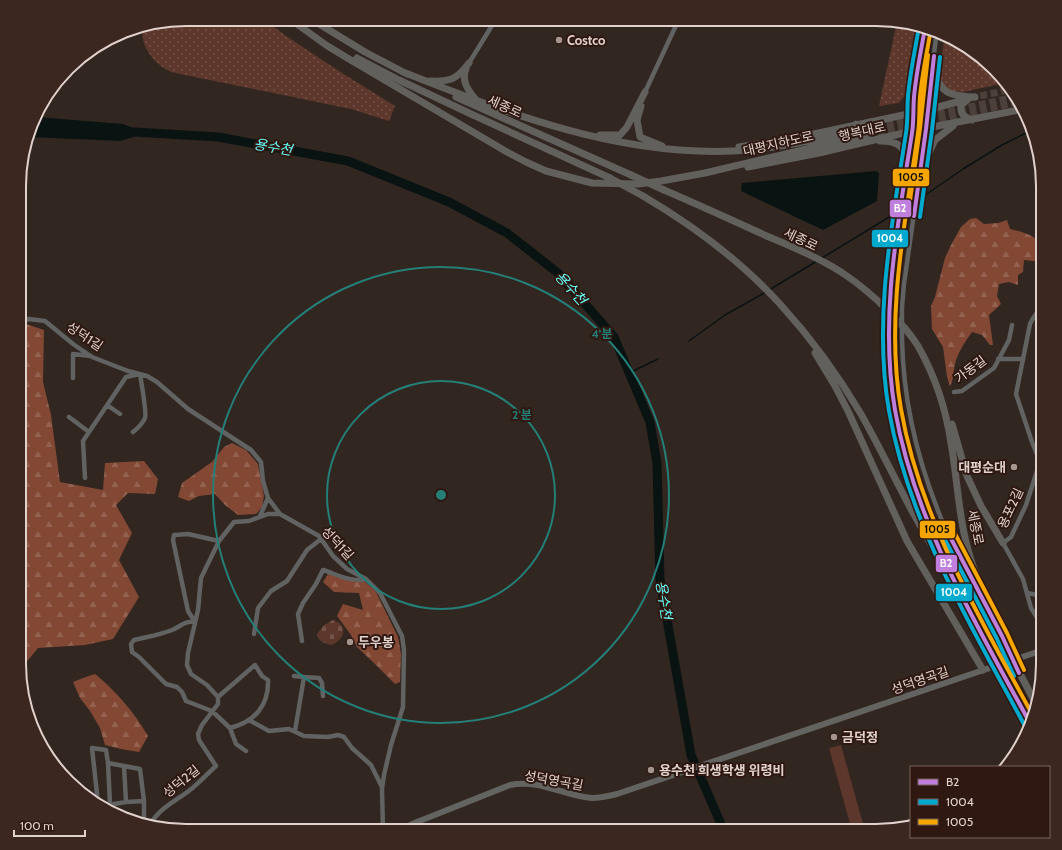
<svg xmlns="http://www.w3.org/2000/svg" width="1062" height="850" font-family="Cabin,'Noto Sans KR',sans-serif">
  <style>
    .forest { fill: url(#forest-firs) }
    .cemetery { fill: url(#cemetery-stones) }
    .park { fill: url(#park-dots) }
    .garden { fill: #5d372b }
    .water { fill: #081312 }
    .lines { fill: none; stroke-linecap: round; stroke-linejoin: round }
    .stream { stroke: #081312; stroke-width: 1.5 }
    .river { stroke: #081312; stroke-width: 9 }
    .highway-tunnel { stroke: #4c403b; stroke-width: 7; stroke-dasharray: 7 3.5; stroke-linecap: butt }
    .minor { stroke: #616262; stroke-width: 4.5 }
    .major { stroke: #636361; stroke-width: 6 }
    .highway { stroke: #61605d; stroke-width: 7 }
    .minor-bridge { stroke: #616262; stroke-width: 4.5 }
    .highway-bridge { stroke: #61605d; stroke-width: 7 }
    .bus-1-casing { stroke: #2e1811; stroke-width: 7 }
    .bus-2-casing { stroke: #2e1811; stroke-width: 7 }
    .bus-3-casing { stroke: #2e1811; stroke-width: 7 }
    .bus-1 { stroke: #c07fdc; stroke-width: 4 }
    .bus-2 { stroke: #00a9ce; stroke-width: 4 }
    .bus-3 { stroke: #f7a600; stroke-width: 4 }
    .ring { fill: none; stroke: #247f78; stroke-width: 2 }
    .poi-dot { fill: #a49591; stroke: #2e1811; stroke-width: 1.5 }
    .labels { text-anchor: middle; dominant-baseline: central; stroke-width: 4; stroke-linejoin: round; paint-order: stroke }
    .poi-label { font-size: 13px; font-weight: bold; fill: #e1d1cd; stroke: #2e1811; text-anchor: start }
    .street-label { font-size: 13px; fill: #e1d1cd; stroke: #2e1811 }
    .water-label { font-size: 14px; font-style: italic; fill: #66faf7; stroke: #2e1811 }
    .rim { fill: none; stroke: #e1d1cd; stroke-width: 2 }
    .centre { fill: #247f78; stroke: #2e1811; stroke-width: 2 }
    .ring-label { font-size: 12px; text-anchor: middle; font-weight: bold; fill: #247f78; stroke: #2e1811; stroke-width: 4; stroke-linejoin: round; paint-order: stroke }
    .line-badge { stroke: #2e1811; stroke-width: 1.5 }
    .badge-label { font-size: 11px; text-anchor: middle; font-weight: bold; fill: #fff }
    .pale-badge-label { font-size: 11px; text-anchor: middle; font-weight: bold; fill: #111 }
  </style>
  <defs>
    <pattern id="forest-firs" width="22" height="20" patternUnits="userSpaceOnUse"><rect width="22" height="20" fill="#824834"/><path d="M5 1l3.5 6h-7zM16 11l3.5 6h-7z" fill="#936150"/></pattern>
    <pattern id="cemetery-stones" width="16" height="16" patternUnits="userSpaceOnUse"><rect width="16" height="16" fill="#5d372b"/><path d="M2 7V4a2 2 0 0 1 4 0v3zM10 15v-3a2 2 0 0 1 4 0v3z" fill="#745349"/></pattern>
    <pattern id="park-dots" width="8" height="8" patternUnits="userSpaceOnUse"><rect width="8" height="8" fill="#5d372b"/><path d="M2 2h.1M6 6h.1" fill="none" stroke="#745349" stroke-width="1.8" stroke-linecap="round"/></pattern>
  </defs>
  <rect width="100%" height="100%" fill="#322621"/>
  <path class="forest" d="M976 218 984 224 998 223 1007 220 1010 229C1022 232 1039 235 1043 249 1044 252 1043 258 1043 262L1024 260 1023 272 1018 275V285L1009 282 999 284 997 296 1001 304 989 315 993 345H990L982 335 972 332C965 342 958 352 955 364 953 371 954 379 950 386L947 377 943 347 932 329 931 306 935 297 945 258 951 245 961 227 970 219Z
    M26 324 44 330 43 382 51 415 60 482 103 490 105 463 144 461 158 479 155 494 128 493 116 505 132 533 119 560 139 597 113 639 85 645 38 648 19 671 20 328Z
    M232 443 246 450 258 464 264 496 262 507 256 514 238 515 225 505 215 494 199 496 189 501 178 497 182 483 212 462 224 447Z
    M328 574 341 578 364 581 376 592 398 637 401 654 400 682 395 684 374 663 357 647 351 635 337 616 343 604 363 610 359 593 334 592 323 582Z
    M95 674C116 691 134 712 148 736L139 752 121 749 105 745 100 728 90 711 80 698 73 682 83 678Z"/>
  <path class="cemetery" d="M333 620C349 625 345 640 331 645 325 643 318 642 317 634L324 625Z"/>
  <path class="park" d="M186 19H264L286 36 339 71 395 106 389 121 351 109 171 72C154 64 139 46 143 26Z
    M897 22 916 26 907 93 899 103 879 106Z
    M945 35 986 60 1004 83 964 92 950 91 940 79 939 72Z"/>
  <path class="garden" d="M841 745 865 831H852L829 748Z"/>
  <path class="water" d="M36 117 123 124 146 133 120 141 29 137Z
    M876 171 879 173 877 201 823 230 741 191 742 183Z"/>
  <g class="lines">
    <path class="stream" d="M918 200 963 169 1002 145 1030 131
      M903 209 915 202
      M822 258 899 211
      M769 290 817 261
      M689 341 725 315 766 292
      M629 373 658 359"/>
    <path class="river" d="M134 132 218 137 348 161 449 202 507 233 558 273 614 337 650 422 657 463 660 580 691 755 724 831"/>
    <path class="highway-tunnel" d="M970 98 1009 90
      M856 132 1015 97
      M857 137 1018 102"/>
    <path class="minor" d="M487 19 493 23
      M469 63 496 19
      M645 92 679 19
      M890 300 907 166 912 131 914 96 925 28
      M902 307 904 284 926 129 932 68 937 31
      M20 322 29 319 45 321 73 344 92 357 128 371 147 376 157 382 188 409 251 450 261 462 263 481 268 498 280 514 319 536 333 556 347 569 366 579 380 593 402 636 404 650 403 707 391 745 384 775 382 789 383 831
      M890 336C890 360 891 387 896 411 907 468 927 520 950 572
      M902 338C903 399 918 462 941 518 953 549 970 579 986 608
      M998 359H1023
      M73 378V354L91 356
      M954 392 962 391 994 368 1009 340 1012 325
      M107 405 120 414
      M69 417 89 432
      M1040 462 1026 505 1011 537 1003 543 1023 579 1031 608 1043 627
      M1040 462 1032 442 1016 394 1030 324C1034 315 1041 309 1043 302
      M85 478 83 441 126 377 140 374C141 381 147 413 145 418 143 423 138 428 133 432
      M260 516 268 498
      M1027 593 1043 596
      M195 622C185 620 180 627 172 630 160 635 146 637 134 640L131 644 132 652 139 657 166 684 177 687 182 692 186 701 212 711 230 728C254 722 269 706 268 680L262 676 255 665 218 697
      M195 622 188 611 173 540 174 535 188 534 219 541
      M254 634 258 608 271 591 287 581 307 550 321 539
      M302 641 298 614 303 603 316 584 323 570C336 574 352 583 366 579
      M294 676 304 677 295 731
      M304 677 319 678 322 683 323 696
      M249 720 269 731 289 729 304 736 328 737 338 735 344 737 352 748 371 765 382 787
      M230 728 236 744 246 751
      M108 763 110 804
      M124 766 126 802
      M98 803 92 748 106 750 108 763 140 769 144 801V823
      M102 806 126 802 144 801
      M150 825C158 809 176 801 190 790 199 783 207 774 216 766L199 740 198 734 202 725 218 704V697L207 685 191 674 187 665 188 653 198 610 201 578 219 541 234 522 249 521 268 514H280
      M259 827H266L285 831
      M253 831 259 827 262 831
      M417 831V822"/>
    <path class="major" d="M398 831 417 822 510 785C540 779 564 796 592 798 601 798 609 796 617 794L1043 650"/>
    <path class="highway" d="M290 19 326 45 349 59 507 152 526 162 546 171 592 183 638 184 661 181 705 173 857 137
      M311 19 365 52 407 74
      M357 58 399 80 471 114 610 178
      M932 68C943 95 947 95 975 97
      M466 69C461 81 468 90 476 100
      M403 72C509 114 618 156 733 151 775 149 815 140 856 132
      M430 81C451 82 457 79 469 63
      M456 97 631 175
      M968 99 961 105C960 114 964 117 972 120
      M641 106 637 120 640 137 662 146
      M856 124 863 126C868 131 869 139 862 142
      M600 135H620L627 127 645 92
      M880 141C900 141 905 147 907 166
      M739 147 795 138 927 110 968 99
      M748 167 819 153 912 131 1024 109
      M921 169 935 140 953 126
      M664 190C699 205 734 221 769 237 795 248 824 260 847 276 870 292 904 323 918 346 935 376 946 409 951 443 957 476 958 510 966 542 975 579 993 615 1007 650
      M643 196C694 226 740 260 780 304 811 338 838 375 861 414 879 446 895 479 912 511 939 559 967 607 994 656
      M815 353 835 386 848 411 907 541 983 670
      M952 424 967 476 981 506 1003 543
      M1018 670 1036 704
      M1005 676 1031 725"/>
    <path class="minor-bridge" d="M902 307V338
      M890 336V300"/>
    <path class="highway-bridge" d="M631 175 664 190
      M610 178 643 196
      M1007 650 1018 670
      M994 656 1005 676"/>
    <defs>
      <path id="bus-1" d="M925 28C921 51 916 74 914 97 913 109 914 121 912 133 898 224 879 318 895 410 915 524 977 625 1031 725
        M914 216 926 129 934 56
        M947 531 1002 636 1019 673"/>
      <path id="bus-2" d="M919 27C915 50 910 73 908 96 907 108 908 121 906 133 892 224 873 319 889 411 909 525 972 627 1026 728
        M920 217 932 130 940 57
        M942 534 997 639 1014 676"/>
      <path id="bus-3" d="M931 29C927 52 922 75 920 97 919 109 920 121 918 133 905 224 885 318 901 409 920 520 981 619 1033 716
        M908 215 920 128 928 55
        M952 528 1007 633 1024 670"/>
    </defs>
    <use href="#bus-1" class="bus-1-casing"/>
    <use href="#bus-2" class="bus-2-casing"/>
    <use href="#bus-3" class="bus-3-casing"/>
    <use href="#bus-1" class="bus-1"/>
    <use href="#bus-2" class="bus-2"/>
    <use href="#bus-3" class="bus-3"/>
  </g>
  <g class="ring">
    <circle cx="441" cy="495" r="114"/>
    <circle cx="441" cy="495" r="228"/>
  </g>
  <g class="poi-dot">
    <circle cx="559" cy="40" r="4"/>
    <circle cx="1014" cy="467" r="4"/>
    <circle cx="350" cy="642" r="4"/>
    <circle cx="834" cy="737" r="4"/>
    <circle cx="651" cy="770" r="4"/>
  </g>
  <g class="labels">
    <g class="poi-label">
      <text x="567" y="40">Costco</text>
      <text x="1006" y="467" text-anchor="end">대평순대</text>
      <text x="358" y="642">두우봉</text>
      <text x="842" y="737">금덕정</text>
      <text x="659" y="770">용수천 희생학생 위령비</text>
    </g>
    <g class="street-label">
      <text transform="translate(505 106) rotate(24)">세종로</text>
      <text transform="translate(862 131) rotate(-13)">행복대로</text>
      <text transform="translate(778 143) rotate(-13)">대평지하도로</text>
      <text transform="translate(801 239) rotate(26)">세종로</text>
      <text transform="translate(85 336) rotate(34)">성덕1길</text>
      <text transform="translate(970 369) rotate(-37)">가동길</text>
      <text transform="translate(1010 508) rotate(-65)">용포2길</text>
      <text transform="translate(976 527) rotate(78)">세종로</text>
      <text transform="translate(338 543) rotate(47)">성덕1길</text>
      <text transform="translate(920 680) rotate(-19)">성덕영곡길</text>
      <text transform="translate(554 780) rotate(10)">성덕영곡길</text>
      <text transform="translate(181 781) rotate(-39)">성덕2길</text>
    </g>
    <g class="water-label">
      <text transform="translate(273 147) rotate(10)">용수천</text>
      <text transform="translate(571 288) rotate(48)">용수천</text>
      <text transform="translate(664 600) rotate(81)">용수천</text>
    </g>
  </g>
  <path d="M0 0H1062V850H0ZM186 26H876A160 160 0 0 1 1036 186V664A160 160 0 0 1 876 824H186A160 160 0 0 1 26 664V186A160 160 0 0 1 186 26Z" fill="#3c2720" fill-rule="evenodd"/>
  <path class="rim" d="M186 26H876A160 160 0 0 1 1036 186V664A160 160 0 0 1 876 824H186A160 160 0 0 1 26 664V186A160 160 0 0 1 186 26Z"/>
  <circle cx="441" cy="495" r="6" class="centre"/>
  <g class="ring-label">
    <text x="602" y="338">4 분</text>
    <text x="522" y="419">2 분</text>
  </g>
  <g class="line-badge">
    <rect x="892" y="168" width="38" height="19" rx="4" fill="#f7a600"/>
    <rect x="889" y="199" width="23" height="19" rx="4" fill="#c07fdc"/>
    <rect x="871" y="229" width="38" height="19" rx="4" fill="#00a9ce"/>
    <rect x="919" y="520" width="37" height="19" rx="4" fill="#f7a600"/>
    <rect x="935" y="554" width="23" height="19" rx="4" fill="#c07fdc"/>
    <rect x="935" y="583" width="38" height="19" rx="4" fill="#00a9ce"/>
  </g>
  <g class="badge-label">
    <text x="900" y="212">B2</text>
    <text x="890" y="242">1004</text>
    <text x="946" y="567">B2</text>
    <text x="954" y="596">1004</text>
  </g>
  <g class="pale-badge-label">
    <text x="911" y="181">1005</text>
    <text x="937" y="533">1005</text>
  </g>
  <rect x="910" y="766" width="140" height="72" fill="#2e1811" stroke="#76625c"/>
  <rect x="918" y="779" width="20" height="6" fill="#c07fdc" stroke="#76625c"/>
  <text x="946" y="786" font-size="12" fill="#e1d1cd">B2</text>
  <rect x="918" y="799" width="20" height="6" fill="#00a9ce" stroke="#76625c"/>
  <text x="946" y="806" font-size="12" fill="#e1d1cd">1004</text>
  <rect x="918" y="819" width="20" height="6" fill="#f7a600" stroke="#76625c"/>
  <text x="946" y="826" font-size="12" fill="#e1d1cd">1005</text>
  <path d="M14 830v6h71v-6" fill="none" stroke="#e1d1cd" stroke-width="2"/>
  <text x="20" y="830" font-size="12" fill="#e1d1cd" stroke="#2e1811" stroke-width="3" paint-order="stroke">100 m</text>
</svg>
